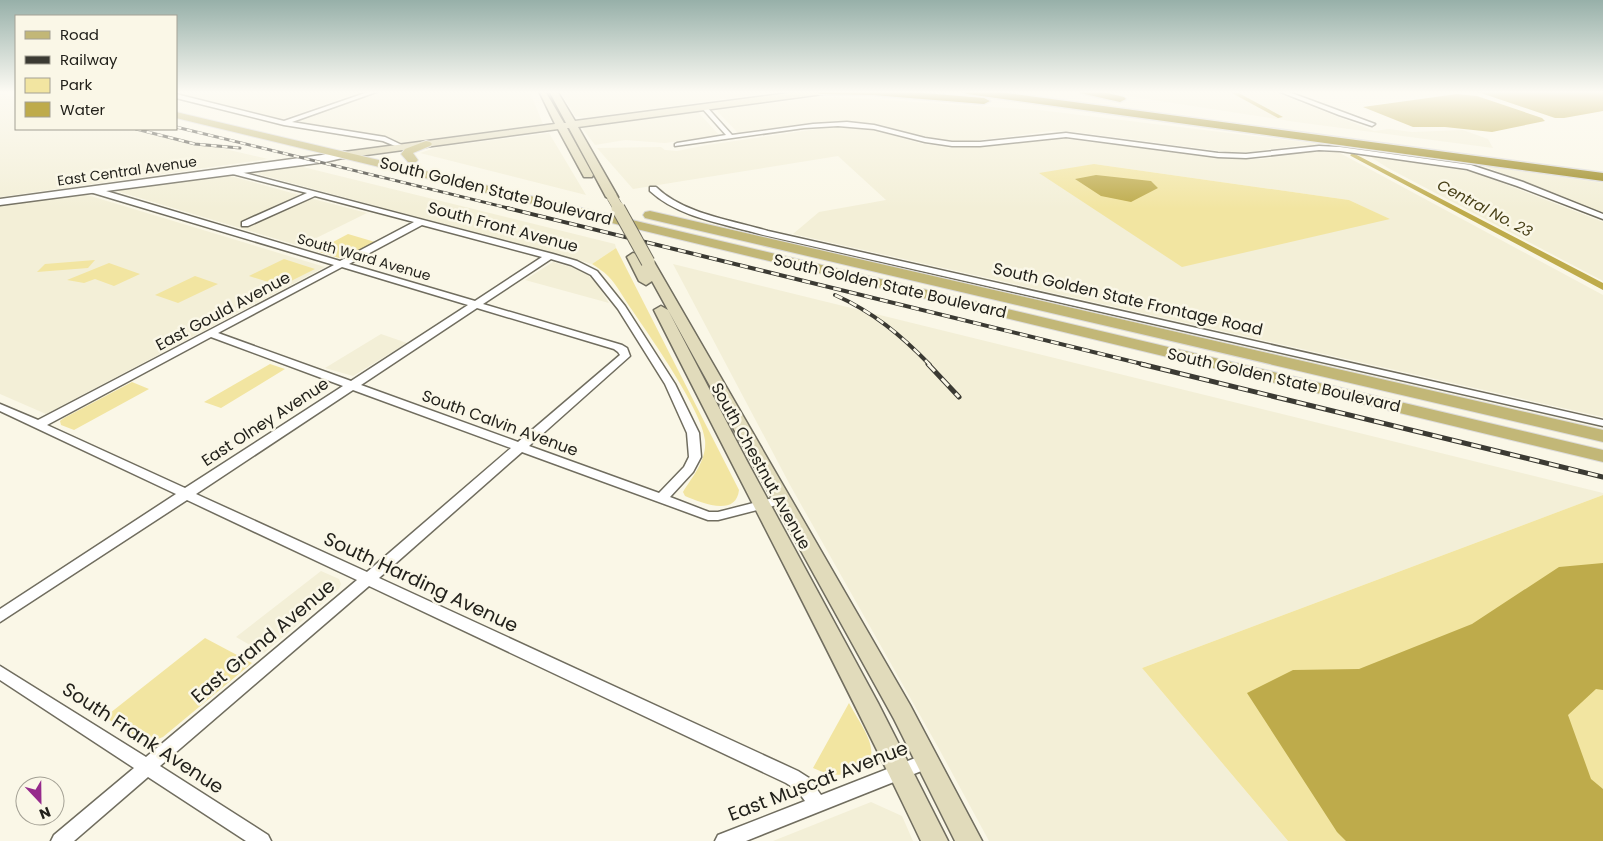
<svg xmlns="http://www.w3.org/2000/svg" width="1603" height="841" font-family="Poppins,sans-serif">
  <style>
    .built { fill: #f3efd7; fill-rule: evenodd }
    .green { fill: #f2e5a1 }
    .water { fill: #beab4b }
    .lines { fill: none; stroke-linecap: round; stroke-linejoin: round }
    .canal { fill: #beab4b; fill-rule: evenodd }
    .minor-casing { stroke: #706d5f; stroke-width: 3 }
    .tertiary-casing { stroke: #706d5f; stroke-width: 3 }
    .secondary-casing { stroke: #706d5f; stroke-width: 3 }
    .primary-casing { stroke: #dcdbdb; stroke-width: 2 }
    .motorway-casing { stroke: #dcdbdb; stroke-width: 3 }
    .minor { fill: #fff; fill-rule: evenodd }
    .tertiary { fill: #fff; fill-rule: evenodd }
    .secondary { fill: #e1dbbb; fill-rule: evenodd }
    .primary { fill: #c2b777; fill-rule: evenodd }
    .motorway { fill: #9a871c; fill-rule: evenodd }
    .rail-far2-casing { stroke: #3b3a33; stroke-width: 3 }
    .rail-far1-casing { stroke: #3b3a33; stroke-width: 4 }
    .rail-casing { stroke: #3b3a33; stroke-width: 5 }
    .rail-far2 { stroke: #faf7e7; stroke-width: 2; stroke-dasharray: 5.5; stroke-linecap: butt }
    .rail-far1 { stroke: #faf7e7; stroke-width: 2.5; stroke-dasharray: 8; stroke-linecap: butt }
    .rail { stroke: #faf7e7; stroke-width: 3; stroke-dasharray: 10; stroke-linecap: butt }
    .secondary-bridge-far1-casing { stroke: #706d5f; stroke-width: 11; stroke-linecap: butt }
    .secondary-bridge-casing { stroke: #706d5f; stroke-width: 15; stroke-linecap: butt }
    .secondary-bridge-far1 { stroke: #e1dbbb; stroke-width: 10 }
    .secondary-bridge { stroke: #e1dbbb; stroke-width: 13 }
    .labels { text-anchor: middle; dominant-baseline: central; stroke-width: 5; stroke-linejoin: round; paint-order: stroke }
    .far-street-label { font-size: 14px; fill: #22211b; stroke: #faf7e7 }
    .far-water-label { font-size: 15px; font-style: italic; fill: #484018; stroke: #faf7e7 }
    .street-label { font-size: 16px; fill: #22211b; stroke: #faf7e7 }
    .near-street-label { font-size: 19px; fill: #22211b; stroke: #faf7e7 }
  </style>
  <rect width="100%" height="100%" fill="#faf7e7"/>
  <path class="built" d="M176 91H364L280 120 252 113 239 114 176 99Z
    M386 91H523L531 95 543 124 401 143 389 138 361 132 291 123 368 94Z
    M560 91H785L585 118 575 116Z
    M1095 91H1272L1374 131 1389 129 1412 132 1463 130 1488 139 1493 148 1296 122Z
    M0 93 16 98V129H140L268 159 0 197Z
    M837 97 1039 110 1337 146 1302 145 1251 152H1228L1076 132 1051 131 972 141H952L926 138 882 125 848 121 816 122 740 133 737 132 716 110 811 98Z
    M698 112 720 136 665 143 625 140 595 145 582 128Z
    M845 127 871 129 919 143 951 148 982 147 1058 138 1233 159H1262L1311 152H1338L1603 295V417L793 234 819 212 886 200 838 156 633 189 597 148 661 147 665 150 677 151 707 145 824 128ZM1094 164 1349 200 1389 219Z
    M549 133 586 195 420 153 438 147Z
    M1369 156 1474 172 1603 222V281L1388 168Z
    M299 166 615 244 616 248 592 264 258 174 264 170Z
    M1484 166 1603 183V213Z
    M223 174 321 201 367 213 300 246 113 190Z
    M84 194 325 267 46 414 0 394V206Z
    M553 262 574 268 588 275 597 284 609 303 525 280Z
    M673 264 1603 493V495L1142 668 1288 841H989L938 747 790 485Z
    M381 334 407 343 353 376 325 368Z
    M321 571 339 579 341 584 339 589 264 653 236 637Z
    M871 802 902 816 913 841H773Z"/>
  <path class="green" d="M1094 164 1349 200 1390 219 1182 267 1039 173Z
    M348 234 375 242 347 256 339 258 316 251Z
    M616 248 739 490C736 518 700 502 685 496L683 492C693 476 707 460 705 440 702 410 651 338 632 310 624 299 617 285 608 276 603 271 598 268 592 264Z
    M284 259 315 269 281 286 249 276Z
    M95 260 88 268 37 272 45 264Z
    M109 263 140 274 114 286 95 279 84 283 67 280Z
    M195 276 218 284 178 303 155 295Z
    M270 364 285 369 221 408 204 402Z
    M132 382 149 389 74 430 61 425 60 421 64 418Z
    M1603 495V841H1288L1142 668Z
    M205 638 252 663 163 737C141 746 124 729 105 717Z
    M849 703C860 725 890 759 855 772 839 777 829 775 813 768Z"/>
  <path class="water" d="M1475 91H1603V111L1564 118H1555Z
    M1457 94 1477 96 1542 118 1545 121 1492 132 1445 127H1413L1363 107Z
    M1096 175 1151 181 1158 188 1131 202 1101 196 1075 179Z
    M1603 563V690L1596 689 1568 715 1591 779 1603 789V841H1346L1337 832 1247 693 1293 670 1359 669 1472 624 1559 567Z"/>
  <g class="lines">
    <path class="canal" d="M1228 91H1235L1283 117 1278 118Z
      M1353 153 1603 283V290L1351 156 1350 155Z"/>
    <defs>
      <path id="minor" d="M371 91H379L292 122 385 137 404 146V148H400L383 141 284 125 176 98V94L284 121Z
        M1278 91H1286L1375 124 1372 126 1339 115Z
        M701 105H705L732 135 813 124 847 122 874 125 925 138 952 142H980L1066 133 1218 153 1246 154 1319 146 1340 147 1471 165 1523 182 1603 214V219L1517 186 1467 169 1340 151 1319 150 1246 158 1218 157 1066 137 980 146H952L925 142 874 129 838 126 804 128 675 146V144L677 143 726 135 701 107Z
        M229 169 553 254 577 261 597 271 625 306 675 384 699 433 701 457 693 472 670 497 709 512H718L781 496 785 497 787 500 785 503 781 504 718 520H708L522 452 379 578 798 771 809 778 821 795 928 753 934 756 936 761 934 766 746 841H715L718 835 805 801 797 790 786 783 369 586 160 766 268 835 271 841H246L148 777 74 841H51L54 835 134 768 0 680V666L146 757 357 580 187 500 0 622V609L176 494 0 411V404L38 420 334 265 90 192V188H96L340 261 414 222 315 196 248 226H242V222L307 193 229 173ZM422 225 542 257 475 301 349 264ZM551 259 571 265 591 275 618 309 665 384 687 433 689 457 684 467 659 493 529 446 630 356 627 348 622 345 483 304ZM342 267 468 305 351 381 218 333ZM477 308 614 349 618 352 620 355 518 442 361 385ZM211 337 343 386 185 488 47 425ZM353 390 511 448 367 572 196 494Z
        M650 187H656C684 214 731 220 768 231L1603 420V426L763 235C726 224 679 218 650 191Z"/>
      <path id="tertiary" d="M344 152 349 155 347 157 325 162 0 205V199Z"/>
      <path id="secondary" d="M539 91H545L564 123H566L549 91H557L575 121 805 91H827L823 94 578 127 618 197 612 200 606 197 569 128H567L593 175 592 177H584L558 129 344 158 339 155 344 152 555 124Z
        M633 253 637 254 642 262 648 258 654 262 910 705 982 841H955L894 719 652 281 646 285 639 281 627 257Z
        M661 306 668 310 748 463 878 703 948 841H921C836 662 743 487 654 310Z"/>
      <path id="primary" d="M176 112 1603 450V462L176 118Z
        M426 141 430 142 432 144 430 146 413 153 418 160 416 162H408L401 154 405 149Z
        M650 211 1603 430V442L645 218 643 215 645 212Z"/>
      <path id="motorway" d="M814 91H900L984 98 990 101 984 104 873 95 820 94Z
        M962 91H991L1603 173V181L967 94Z
        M1078 91H1099L1124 97 1126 99 1120 102 1080 93Z"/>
    </defs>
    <use href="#minor" class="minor-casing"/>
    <use href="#tertiary" class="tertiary-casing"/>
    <use href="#secondary" class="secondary-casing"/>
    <use href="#primary" class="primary-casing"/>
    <use href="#motorway" class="motorway-casing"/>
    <use href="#minor" class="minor"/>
    <use href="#tertiary" class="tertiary"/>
    <use href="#secondary" class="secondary"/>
    <use href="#primary" class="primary"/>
    <use href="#motorway" class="motorway"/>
    <defs>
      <path id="rail-far2" d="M176 127 512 209
        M136 129 195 144 240 148"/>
      <path id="rail-far1" d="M507 208 1146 365
        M835 295C873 312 901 335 930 365"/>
      <path id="rail" d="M928 364 959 397
        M1141 364 1603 477"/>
    </defs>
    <use href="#rail-far2" class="rail-far2-casing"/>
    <use href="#rail-far1" class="rail-far1-casing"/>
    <use href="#rail" class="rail-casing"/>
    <use href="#rail-far2" class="rail-far2"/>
    <use href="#rail-far1" class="rail-far1"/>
    <use href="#rail" class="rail"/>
    <defs>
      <path id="secondary-bridge-far1" d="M612 197 619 209"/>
      <path id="secondary-bridge" d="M618 208 648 262"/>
    </defs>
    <use href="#secondary-bridge-far1" class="secondary-bridge-far1-casing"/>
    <use href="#secondary-bridge" class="secondary-bridge-casing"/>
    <use href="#secondary-bridge-far1" class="secondary-bridge-far1"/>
    <use href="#secondary-bridge" class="secondary-bridge"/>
  </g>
  <linearGradient id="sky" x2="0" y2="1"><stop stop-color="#97b0a9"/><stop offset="0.44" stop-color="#fdfbf4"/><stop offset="1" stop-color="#fdfbf4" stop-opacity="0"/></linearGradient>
  <rect width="1603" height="209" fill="url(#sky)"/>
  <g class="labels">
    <g class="far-street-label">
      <text transform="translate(127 171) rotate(-8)">East Central Avenue</text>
      <text transform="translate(364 257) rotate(16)">South Ward Avenue</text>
    </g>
    <g class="far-water-label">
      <text transform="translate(1485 208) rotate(28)">Central No. 23</text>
    </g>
    <g class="street-label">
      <text transform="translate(496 191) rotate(14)">South Golden State Boulevard</text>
      <text transform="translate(503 227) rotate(15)">South Front Avenue</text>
      <text transform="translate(890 286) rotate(13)">South Golden State Boulevard</text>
      <text transform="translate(1128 299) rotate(13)">South Golden State Frontage Road</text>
      <text transform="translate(223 311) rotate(-28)">East Gould Avenue</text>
      <text transform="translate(1284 380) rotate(13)">South Golden State Boulevard</text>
      <text transform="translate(265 422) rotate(-33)">East Olney Avenue</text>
      <text transform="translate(500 423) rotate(20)">South Calvin Avenue</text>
      <text transform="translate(761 466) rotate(61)">South Chestnut Avenue</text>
    </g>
    <g class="near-street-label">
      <text transform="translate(421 582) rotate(25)">South Harding Avenue</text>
      <text transform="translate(263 641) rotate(-40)">East Grand Avenue</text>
      <text transform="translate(143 738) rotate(33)">South Frank Avenue</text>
      <text transform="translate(818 781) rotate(-21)">East Muscat Avenue</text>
    </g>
  </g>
  <rect x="15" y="15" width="162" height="115" fill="#faf7e7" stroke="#a4a195"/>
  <rect x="25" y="31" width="25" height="8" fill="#c2b777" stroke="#a4a195"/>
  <text x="60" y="40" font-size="15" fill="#22211b">Road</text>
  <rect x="25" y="56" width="25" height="8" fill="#3b3a33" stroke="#a4a195"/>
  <text x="60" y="65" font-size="15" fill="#22211b">Railway</text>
  <rect x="25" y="78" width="25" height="15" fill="#f2e5a1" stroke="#a4a195"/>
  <text x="60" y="90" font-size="15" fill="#22211b">Park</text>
  <rect x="25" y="102" width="25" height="15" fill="#beab4b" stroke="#a4a195"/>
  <text x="60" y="115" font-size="15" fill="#22211b">Water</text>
  <g transform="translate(40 801) rotate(158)"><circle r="24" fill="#faf7e7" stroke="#a4a195"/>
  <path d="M0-4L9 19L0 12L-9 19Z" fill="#962a8c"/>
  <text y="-8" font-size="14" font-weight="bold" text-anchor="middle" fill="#22211b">N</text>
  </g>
</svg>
